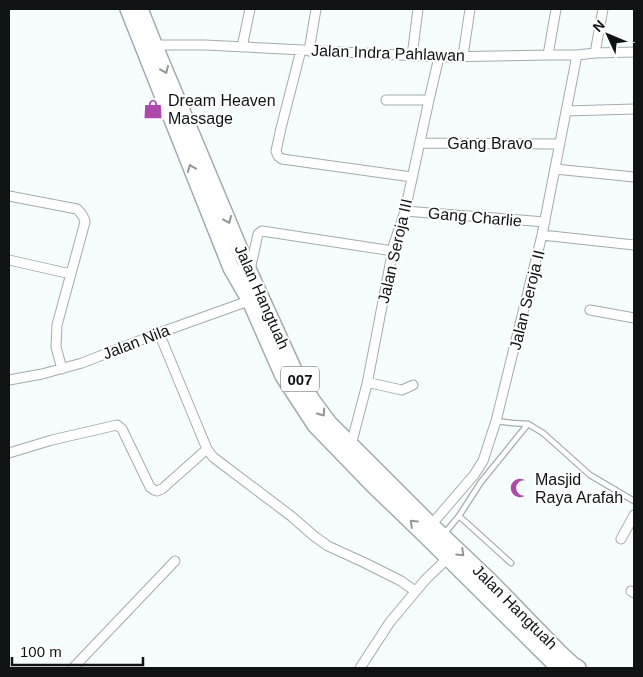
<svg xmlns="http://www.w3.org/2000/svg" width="643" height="677" font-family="Helvetica,sans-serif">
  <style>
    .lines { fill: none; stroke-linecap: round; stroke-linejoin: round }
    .service-casing { stroke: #a2abae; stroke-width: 7 }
    .minor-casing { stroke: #a2abae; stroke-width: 11 }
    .trunk-casing { stroke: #a2abae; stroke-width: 18 }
    .service { stroke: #fff; stroke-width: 4.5 }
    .minor { stroke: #fff; stroke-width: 9 }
    .trunk { stroke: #fff; stroke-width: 15 }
    .oneway { stroke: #939595 }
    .labels { text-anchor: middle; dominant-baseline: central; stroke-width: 4; stroke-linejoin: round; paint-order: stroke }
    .shield { fill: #fff; stroke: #585a5a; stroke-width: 1 }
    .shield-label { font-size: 15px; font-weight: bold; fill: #101314 }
    .street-label { font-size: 16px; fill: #101314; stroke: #fff }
    .poi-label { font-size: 16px; fill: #101314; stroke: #fff; text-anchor: start }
  </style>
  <rect width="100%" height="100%" fill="#f6fdfe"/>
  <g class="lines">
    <defs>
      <path id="service" d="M496 421 512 423 528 424 543 433 590 475 634 501
        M459 516 511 563
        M444 534 459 516 481 482 528 424"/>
      <path id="minor" d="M152 45H205L439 57 548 55H577L595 53 634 52
        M242 47 250 9
        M301 50 281 128 276 151 278 156 282 159 412 177
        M309 51 316 9
        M595 53 603 9
        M548 55 556 9
        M412 56 418 9
        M463 56 470 9
        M386 100H429
        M566 111 634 109
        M420 143 560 144
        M555 169 634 177
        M9 196 77 209C81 213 84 216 85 222L57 325 56 347 62 369
        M405 211 545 222
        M542 235 634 245
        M9 260 71 274
        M250 270 258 234 262 231 393 251
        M590 310 634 318
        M159 333 207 449 213 457 291 516 314 536 328 546 363 562 401 581 415 591
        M9 380 42 374 82 363 159 333 254 299
        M367 384 370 383 402 390 413 385
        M351 445 367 384 394 244 405 211 429 100 439 57
        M9 453 52 440 117 425 122 429 150 487 154 490 157 491 162 489 207 449
        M431 525 474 475 483 461 496 421 542 235 577 55
        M621 539 634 515
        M631 591 634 593
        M73 668 175 561
        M360 668 390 622 426 579 448 558"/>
      <path id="trunk" d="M128 9 231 268 250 301 283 376 315 425 373 485 427 537 559 668
        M140 9 154 44 249 271 295 372 312 400 329 423 431 525 491 582 559 652 573 665 578 668"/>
    </defs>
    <use href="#service" class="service-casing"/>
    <use href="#minor" class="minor-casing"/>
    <use href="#trunk" class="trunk-casing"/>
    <use href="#service" class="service"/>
    <use href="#minor" class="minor"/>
    <use href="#trunk" class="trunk"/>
  </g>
  <defs><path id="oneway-chevron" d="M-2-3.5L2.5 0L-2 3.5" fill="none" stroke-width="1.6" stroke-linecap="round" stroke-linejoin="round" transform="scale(1.25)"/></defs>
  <g class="oneway">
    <use href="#oneway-chevron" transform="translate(165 70) rotate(67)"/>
    <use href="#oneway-chevron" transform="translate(191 168) rotate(-112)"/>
    <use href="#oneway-chevron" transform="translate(228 220) rotate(67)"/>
    <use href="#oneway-chevron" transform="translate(322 413) rotate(55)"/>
    <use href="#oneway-chevron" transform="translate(413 523) rotate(-137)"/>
    <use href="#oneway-chevron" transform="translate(461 553) rotate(44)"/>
  </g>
  <defs>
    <symbol id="shop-bare" viewBox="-9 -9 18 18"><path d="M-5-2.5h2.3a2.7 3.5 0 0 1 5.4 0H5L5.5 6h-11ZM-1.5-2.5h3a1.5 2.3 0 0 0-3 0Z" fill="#ad48ad" stroke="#fff" stroke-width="2.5" paint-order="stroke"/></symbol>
    <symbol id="mosque-bare" viewBox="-9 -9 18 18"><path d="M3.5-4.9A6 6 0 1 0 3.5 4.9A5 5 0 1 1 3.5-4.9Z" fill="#ad48ad" stroke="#fff" stroke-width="2.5" paint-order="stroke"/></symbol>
  </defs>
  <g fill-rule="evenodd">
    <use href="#shop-bare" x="139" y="95" width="28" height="28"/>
    <use href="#mosque-bare" x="506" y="474" width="28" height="28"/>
  </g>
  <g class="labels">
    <rect class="shield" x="281" y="366.5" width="38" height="25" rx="4"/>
    <g class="shield-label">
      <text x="300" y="379">007</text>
    </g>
    <g class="street-label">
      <text transform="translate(388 53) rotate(2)">Jalan Indra Pahlawan</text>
      <text x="490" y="143">Gang Bravo</text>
      <text transform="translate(475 217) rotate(5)">Gang Charlie</text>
      <text transform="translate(395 251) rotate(-77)">Jalan Seroja III</text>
      <text transform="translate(262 297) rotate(66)">Jalan Hangtuah</text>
      <text transform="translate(527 300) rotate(-76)">Jalan Seroja II</text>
      <text transform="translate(136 342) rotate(-21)">Jalan Nila</text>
      <text transform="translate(515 607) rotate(45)">Jalan Hangtuah</text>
    </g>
    <g class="poi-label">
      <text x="168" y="100">Dream Heaven<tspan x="168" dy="18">Massage</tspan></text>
      <text x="535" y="479">Masjid<tspan x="535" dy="18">Raya Arafah</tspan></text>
    </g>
  </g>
  <rect width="643" height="677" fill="none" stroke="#101314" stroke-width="20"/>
  <g transform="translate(608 35) rotate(314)" stroke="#ffffff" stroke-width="4" paint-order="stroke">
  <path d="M0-4L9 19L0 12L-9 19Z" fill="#101314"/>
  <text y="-8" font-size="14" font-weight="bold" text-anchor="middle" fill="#101314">N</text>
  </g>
  <path d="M12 657v8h131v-8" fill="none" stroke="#101314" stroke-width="2.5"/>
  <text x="20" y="657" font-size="15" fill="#101314" stroke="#ffffff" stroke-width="4" paint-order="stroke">100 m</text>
</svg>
